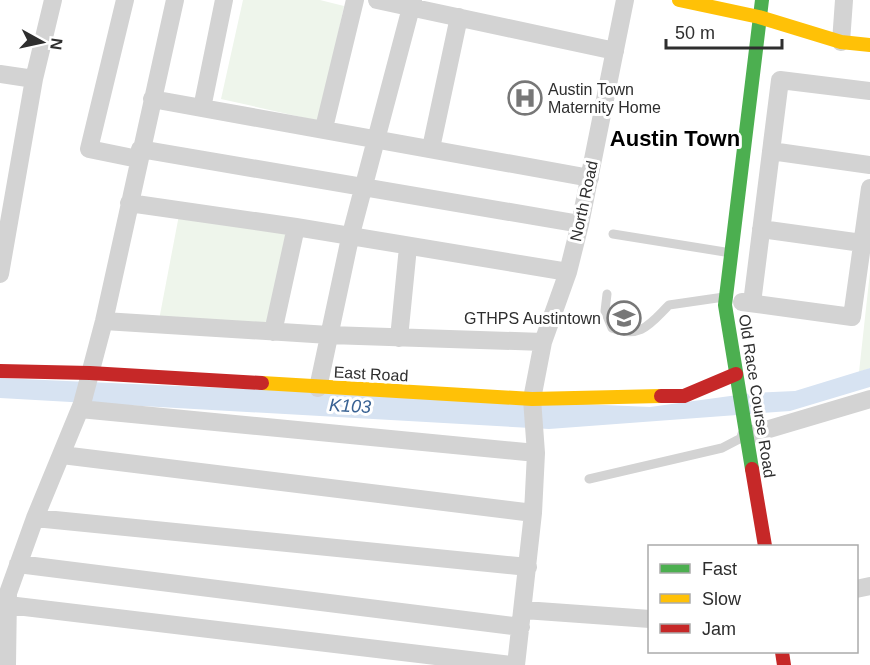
<svg xmlns="http://www.w3.org/2000/svg" width="870" height="665" font-family="Helvetica,sans-serif">
  <style>
    .green { fill: #eef5eb }
    .water { fill: #d7e3f2 }
    .lines { fill: none; stroke-linecap: round; stroke-linejoin: round }
    .lane { stroke: #d3d3d3; stroke-width: 9 }
    .street { stroke: #d3d3d3; stroke-width: 18 }
    .fast { stroke: #4caf50; stroke-width: 14 }
    .slow { stroke: #ffc107; stroke-width: 14 }
    .jam { stroke: #c62828; stroke-width: 14 }
    .labels { text-anchor: middle; dominant-baseline: central; stroke-width: 6; stroke-linejoin: round; paint-order: stroke }
    .poi-label { font-size: 16px; fill: #2e2e2e; stroke: #fff; text-anchor: start }
    .street-label { font-size: 16px; fill: #2e2e2e; stroke: #fff }
    .water-label { font-size: 18px; font-style: italic; fill: #396293; stroke: #fff }
    .district-label { font-size: 22px; font-weight: bold; fill: #000; stroke: #fff }
  </style>
  <rect width="100%" height="100%" fill="#fff"/>
  <path class="green" d="M243 0H320L344 6 319 121 221 99Z
    M179 215 290 231 267 326 159 320Z
    M870 272V368L859 372Z"/>
  <path class="water" d="M870 368V387L790 411 549 429 0 398V378L650 407 752 393 795 391Z"/>
  <g class="lines">
    <path class="lane" d="M613 234 731 253
      M607 294 605 311 612 328C641 339 650 324 669 305L724 297
      M589 479 722 448 745 436"/>
    <path class="street" d="M125 0 89 149 138 159
      M377 0 615 51
      M841 42 844 0
      M0 74 34 79
      M152 99 590 178
      M202 108 224 0
      M324 128 355 0
      M431 148 459 17
      M140 149 580 224
      M771 151 870 165
      M129 203 296 227 568 272
      M761 229 862 243
      M0 274 34 79 53 0
      M742 302 852 317 870 188
      M752 303 780 80 870 91
      M104 321 329 335 543 342
      M273 332 296 227
      M399 338 408 247
      M318 388 350 238 413 0
      M80 409 536 453
      M746 436 870 399
      M62 455 533 513
      M35 518 528 567
      M18 564 521 627
      M856 589 870 586
      M8 605 511 665
      M524 610 650 619
      M7 665 8 593 35 518 82 404 104 321 175 0
      M516 665 533 513 536 453 532 399 543 342 568 272 580 224 625 0"/>
    <path class="fast" d="M752 469 725 305 762 0"/>
    <path class="slow" d="M679 0 759 17 841 42 870 45
      M262 383 532 399 661 396"/>
    <path class="jam" d="M0 371 90 373 262 383
      M661 396H684L736 374
      M752 469 765 546
      M782 652 784 665"/>
  </g>
  <defs>
    <symbol id="hospital-ring" viewBox="-11 -11 22 22"><circle r="9.5" fill="#fff" stroke="#777" stroke-width="1.5"/><path d="M-5-5h3v3.5h4V-5h3V5h-3V1.5h-4V5h-3Z" fill="#777"/></symbol>
    <symbol id="school-ring" viewBox="-11 -11 22 22"><circle r="9.5" fill="#fff" stroke="#777" stroke-width="1.5"/><path d="M0-5L7-2L0 1L-7-2ZM-4 1L0 2.5L4 1V4Q0 6-4 4Z" fill="#777"/></symbol>
  </defs>
  <g fill-rule="evenodd">
    <use href="#hospital-ring" x="506" y="79" width="38" height="38"/>
    <use href="#school-ring" x="605" y="299" width="38" height="38"/>
  </g>
  <g class="labels">
    <g class="poi-label">
      <text x="548" y="89">Austin Town<tspan x="548" dy="18">Maternity Home</tspan></text>
      <text x="601" y="318" text-anchor="end">GTHPS Austintown</text>
    </g>
    <g class="street-label">
      <text transform="translate(584 201) rotate(-78)">North Road</text>
      <text transform="translate(371 374) rotate(3)">East Road</text>
      <text transform="translate(757 396) rotate(81)">Old Race Course Road</text>
    </g>
    <g class="water-label">
      <text transform="translate(350 406) rotate(3)">K103</text>
    </g>
    <g class="district-label">
      <text x="675" y="138">Austin Town</text>
    </g>
  </g>
  <rect x="648" y="545" width="210" height="108" fill="#ffffff" stroke="#ababab" stroke-width="1.5"/>
  <rect x="660" y="564" width="30" height="9" fill="#4caf50" stroke="#ababab" stroke-width="1.5"/>
  <text x="702" y="575" font-size="18" fill="#2e2e2e">Fast</text>
  <rect x="660" y="594" width="30" height="9" fill="#ffc107" stroke="#ababab" stroke-width="1.5"/>
  <text x="702" y="605" font-size="18" fill="#2e2e2e">Slow</text>
  <rect x="660" y="624" width="30" height="9" fill="#c62828" stroke="#ababab" stroke-width="1.5"/>
  <text x="702" y="635" font-size="18" fill="#2e2e2e">Jam</text>
  <g transform="translate(42 42) rotate(98)" stroke="#ffffff" stroke-width="4.5" paint-order="stroke">
  <path d="M0-4.5L10 22L0 15L-10 22Z" fill="#2e2e2e"/>
  <text y="-9" font-size="16" font-weight="bold" text-anchor="middle" fill="#2e2e2e">N</text>
  </g>
  <path d="M666 39v9h116v-9" fill="none" stroke="#2e2e2e" stroke-width="3"/>
  <text x="675" y="39" font-size="18" fill="#2e2e2e" stroke="#ffffff" stroke-width="4.5" paint-order="stroke">50 m</text>
</svg>
